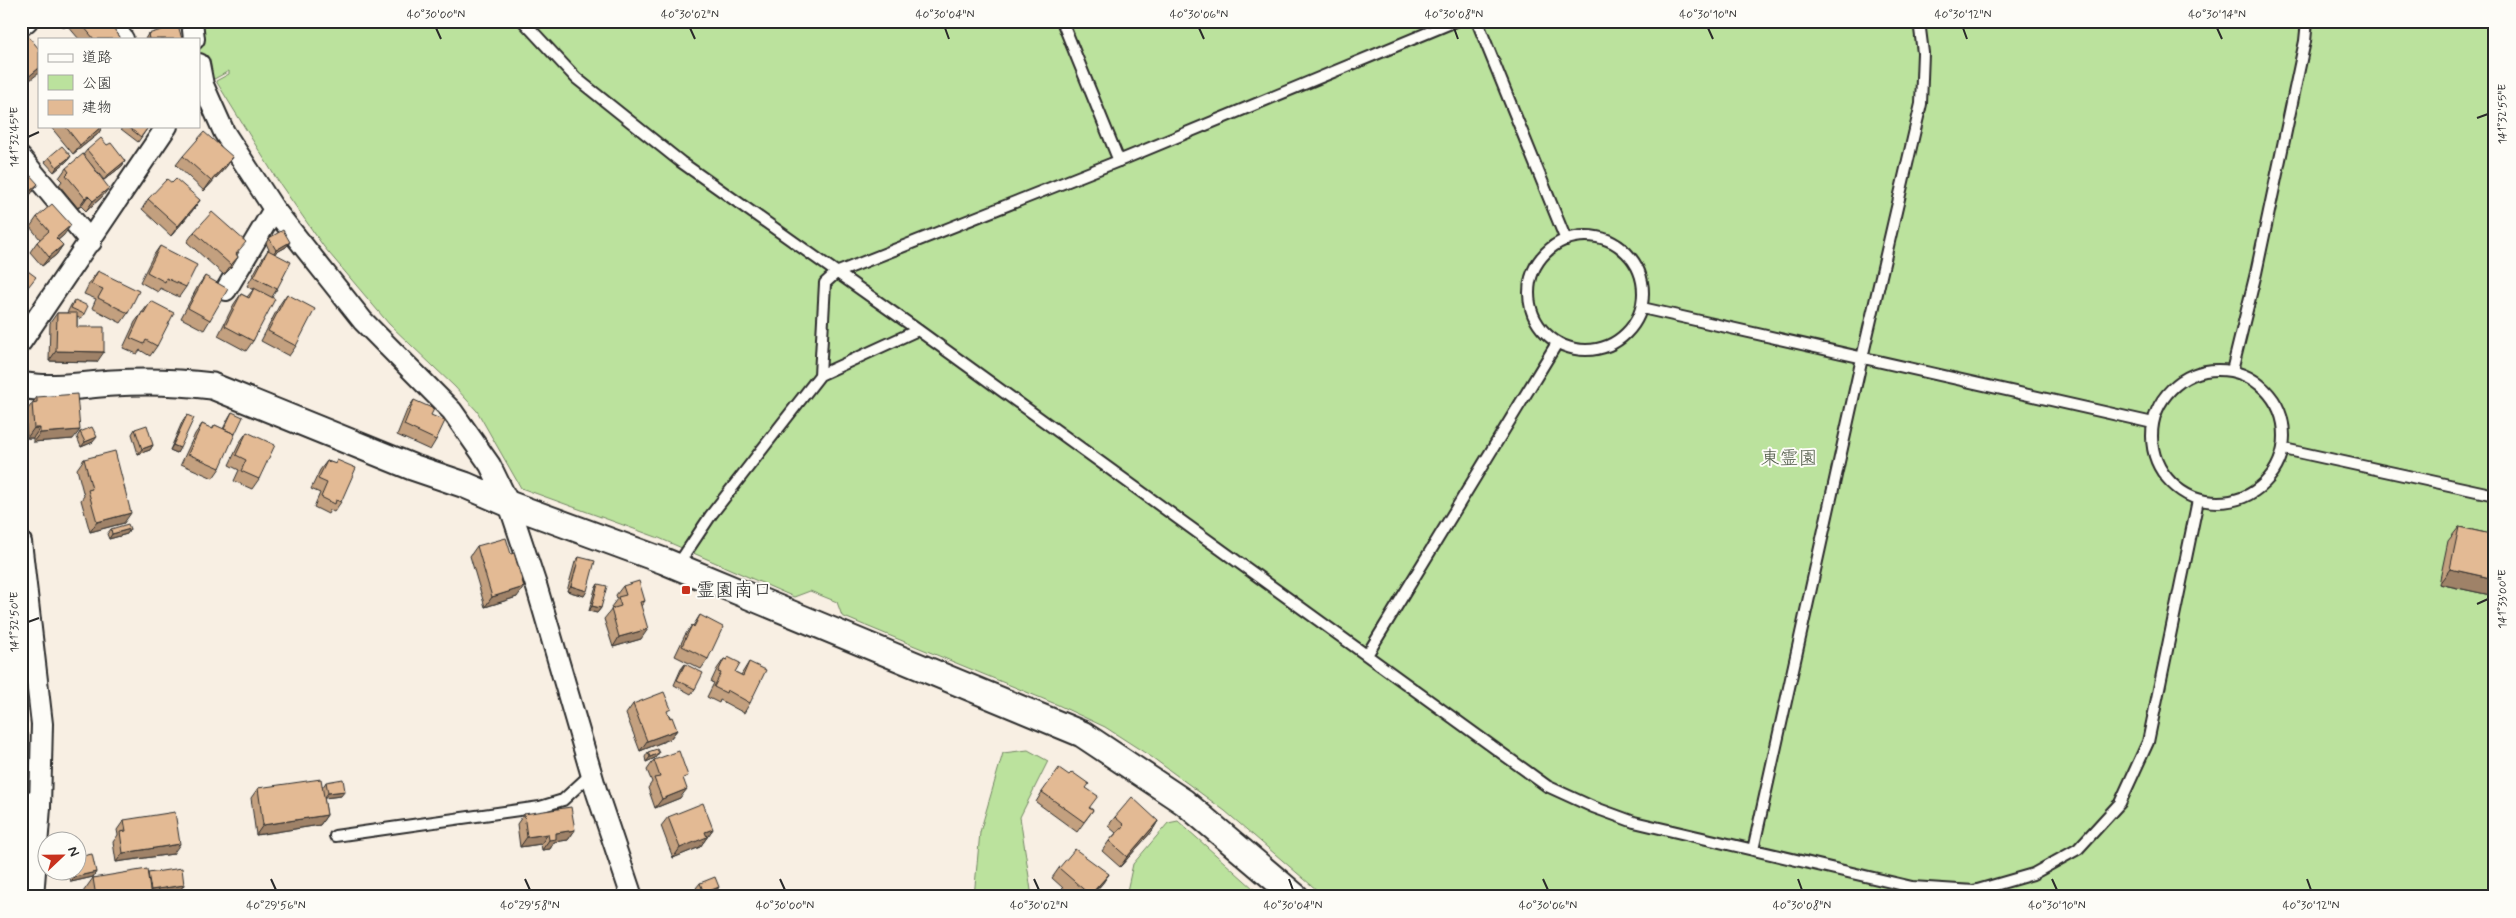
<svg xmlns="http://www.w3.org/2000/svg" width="2516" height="918" font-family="Mynerve,'Klee One',sans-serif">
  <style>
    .green { fill: #bbe29d; stroke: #738664 }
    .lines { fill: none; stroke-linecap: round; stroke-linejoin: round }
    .service-casing { stroke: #2b2b2b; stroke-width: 14 }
    .minor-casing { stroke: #2b2b2b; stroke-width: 24 }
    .tertiary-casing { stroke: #2b2b2b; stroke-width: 29 }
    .service { stroke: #fdfcf7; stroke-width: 10 }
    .minor { stroke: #fdfcf7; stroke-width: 20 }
    .tertiary { stroke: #fdfcf7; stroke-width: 25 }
    .wall { fill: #c3a07f; stroke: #2b2b2b }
    .shaded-wall { fill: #9f8268; stroke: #2b2b2b }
    .building { fill: #e3ba94; stroke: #2b2b2b }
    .ticks { fill: none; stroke: #2b2b2b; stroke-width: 2 }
    .poi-dot { fill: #c8321e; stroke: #fdfcf7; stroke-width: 2 }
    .labels { text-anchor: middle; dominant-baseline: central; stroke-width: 4; stroke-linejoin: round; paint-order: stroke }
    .park-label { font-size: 19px; fill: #4f5948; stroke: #fdfcf7 }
    .poi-label { font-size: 19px; fill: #2b2b2b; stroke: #fdfcf7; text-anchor: start }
    .neatline { fill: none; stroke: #2b2b2b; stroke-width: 2 }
    .ticks-label { font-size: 12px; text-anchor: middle; fill: #2b2b2b }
  </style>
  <rect width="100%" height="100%" fill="#f8efe3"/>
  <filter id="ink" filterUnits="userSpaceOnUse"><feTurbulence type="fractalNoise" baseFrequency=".02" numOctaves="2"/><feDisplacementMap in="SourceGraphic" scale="10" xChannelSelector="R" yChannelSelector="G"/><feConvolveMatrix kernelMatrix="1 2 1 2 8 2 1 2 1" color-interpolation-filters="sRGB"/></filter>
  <g filter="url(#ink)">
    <path class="green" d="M192 21H2495V897H1325L1225 811 1153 758 1105 727 1058 705 842 616 837 602 810 591 794 597 659 538 521 488 477 411 455 387 389 324 324 247 276 178 216 81 229 74V71L203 85C198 63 200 42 192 21Z
      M1028 750 1048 761 1020 817 1032 897H974L980 832 1003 753Z
      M1178 821 1263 897H1118L1127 891 1133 864 1168 823Z"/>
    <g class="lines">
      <defs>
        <path id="service" d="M523 21 576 78 681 162 918 330 1547 786 1593 807 1634 822 1912 887 1974 891 2033 874 2078 849 2120 803 2148 742 2198 500
          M1062 21 1119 161
          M1477 21 1566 240
          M1529 293a57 57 0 1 1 114 0a57 57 0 1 1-114 0Z
          M1642 308 2153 423
          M2152 436a66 66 0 1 1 132 0a66 66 0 1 1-132 0Z
          M2232 371 2256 273 2305 41 2307 21
          M820 375 918 330
          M2284 449 2495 495
          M677 566 711 515 820 375 825 283 836 273 1126 158 1456 21
          M1367 655 1557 343
          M335 836 540 807 563 800 591 774
          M1753 850 1862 358 1921 104 1923 53 1919 21"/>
        <path id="minor" d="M109 21 123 39
          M192 21 194 39
          M21 26 27 21
          M199 64 203 85 224 132 274 209 363 321 452 411 490 465 509 504 537 588 597 793 632 897
          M21 158 91 242
          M226 290 274 209
          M21 342 167 126
          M21 542 42 724 40 807 33 897
          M21 799 40 807"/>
        <path id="tertiary" d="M21 385C52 391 82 385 113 383 146 381 179 382 212 386L412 467 465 485 509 504 664 561 1082 734 1184 802 1296 897"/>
      </defs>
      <use href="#service" class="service-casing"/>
      <use href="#minor" class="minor-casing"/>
      <use href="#tertiary" class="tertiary-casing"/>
      <use href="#service" class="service"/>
      <use href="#minor" class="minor"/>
      <use href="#tertiary" class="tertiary"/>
    </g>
    <path class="wall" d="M59 21H108L120 37 119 39H79L67 25 64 28Z
      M147 21H161L152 28Z
      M148 34 182 39H145Z
      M50 126H103L98 134 73 154Z
      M123 126H149L138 142 121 129Z
      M107 145 125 161 122 166 104 180 83 155 87 150Z
      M71 156 67 161 54 172 45 162 49 157Z
      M183 156 233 157 226 167 204 191 176 165Z
      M66 168 102 197 86 211 81 206 78 208 59 185 62 181 59 178Z
      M172 183 200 200 193 210 171 236 142 209 148 199Z
      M37 217 64 235 58 240 63 245 56 255 42 266 30 252 37 242 40 239 30 227Z
      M194 232 239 252 237 255 238 257 224 275 187 242Z
      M269 238 290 242 286 247 275 253 277 289 272 297 253 341 246 351 218 336 234 304 241 294 247 297 253 290 247 286 262 259 268 250H269L266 243Z
      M160 246 186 287 179 297 160 288 158 292 140 282 153 256Z
      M98 271 128 313 121 323 92 308 96 299 84 294 91 280Z
      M205 276 210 320 204 330 181 318 198 286Z
      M287 294 296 346 289 356 261 341 280 304Z
      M75 300 84 314 81 319 77 317V327L97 362 49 361 50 323 57 313H68H67L71 305Z
      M151 301 157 346 150 356 140 350 137 354 123 348 135 322Z
      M37 397 73 439 33 442V438H27L25 413Z
      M414 400 431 415 436 440 430 450 397 435 407 410Z
      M232 412 220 468 213 478 181 464 195 434 202 424 212 429 215 425 223 429 229 417Z
      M187 415 177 453 170 450 183 420Z
      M135 429 153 445 150 450 138 454 132 434Z
      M80 432 93 442 81 447 77 437Z
      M247 432 259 479 252 489 234 481 239 470 229 465 240 442Z
      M84 459 124 523 90 532 81 500 84 496 77 469Z
      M337 460 341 502 334 512 330 510 328 514 314 507 320 493 311 489 320 470 327 461 335 464Z
      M2459 527 2495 535V596L2439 584 2448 541Z
      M111 529H130L127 534 109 539 107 534Z
      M477 546 511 554 517 597 485 607 470 556Z
      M579 557 584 596 567 591 575 562Z
      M598 584 601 608 597 613 589 611 595 589Z
      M623 586 645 601 641 606V639L613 647 604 619 612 609 611 607 617 599 616 595Z
      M700 615 708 659 701 669 675 656 685 635 692 625 693 626Z
      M728 657 735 672 741 675 749 662 750 703 744 713 720 700 719 703 707 697 714 683 711 682 717 669 724 659 726 660Z
      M685 664 695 689 691 694 674 685 681 669Z
      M633 704 668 713 677 730 670 739 640 751 626 714Z
      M648 752 655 758 646 762 645 757Z
      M654 760 684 781 680 798 655 808 648 788 652 782 647 770Z
      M326 782 341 796 324 798 327 815 320 825 256 835 251 798 258 788 323 787Z
      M1086 788 1090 808 1093 810 1077 832 1036 802 1042 792Z
      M524 814 575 830 568 840 554 842 550 849 542 850 541 844 520 847 517 824Z
      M668 817 713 829 700 847 673 858 661 826Z
      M1115 817 1158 821 1152 831 1120 867 1102 851 1109 841 1116 833 1108 826Z
      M124 820 173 854 116 862 113 842 118 835 117 830Z
      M1059 868 1109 874 1102 884 1090 897H1073L1052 878Z
      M68 870H78L96 872 93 877 71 882Z
      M148 874 184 885 180 890 151 894V897H84L83 892 93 878Z
      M700 883 716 892 703 897H700L696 888Z"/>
    <path class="shaded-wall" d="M157 21H161L152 28Z
      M39 68V73L21 87V83Z
      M102 126H103L98 134 73 154 80 145Z
      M71 156 67 161 54 172 57 167Z
      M233 157 226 167 204 191 211 181Z
      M125 161 122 166 104 180 108 175Z
      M38 184 31 194 21 203V199Z
      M109 188 102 197 86 211 93 201Z
      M88 196 81 206 78 208 85 198Z
      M200 200 193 210 171 236 178 226Z
      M71 225 64 235 49 248 56 238Z
      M290 242 286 247 272 255 276 250Z
      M63 245 56 255 42 266 49 257Z
      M238 257 232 267 224 275 231 265Z
      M56 351 104 352 97 362 49 361Z
      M34 428H40L33 438H27Z
      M80 430 73 439 33 442 40 433Z
      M97 437 93 442 81 447 85 442Z
      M153 445 150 450 138 454 142 449Z
      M173 445 180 448 177 453 170 450Z
      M131 513 124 523 90 532 97 522Z
      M130 529 127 534 109 539 112 534Z
      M2450 569 2495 579V596L2439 584Z
      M571 586 587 591 584 596 567 591Z
      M524 587 517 597 485 607 492 597Z
      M592 606 601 608 597 613 589 611Z
      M648 629 641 639 613 647 619 637Z
      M677 730 670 739 640 751 647 741Z
      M659 753 655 758 646 762 650 757Z
      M687 789 680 798 655 808 662 799Z
      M345 791 341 796 324 798 328 793Z
      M327 815 320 825 256 835 263 825Z
      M1158 821 1152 831 1120 867 1127 857Z
      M713 829 700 847 673 858 680 848 705 832Z
      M575 830 568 840 554 842 550 849 542 850 549 840 556 833Z
      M548 834 541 844 520 847 527 837Z
      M180 844 173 854 116 862 123 853Z
      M96 872 93 877 71 882 74 877Z
      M1109 874 1102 884 1090 897H1089Z
      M184 885 180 890 147 895 151 890Z
      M719 887 716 892 703 897H701L704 893Z"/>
    <path class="building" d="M79 21H108L120 37 119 39H94Z
      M178 25 182 39H149L148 34Z
      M24 31 39 49V68L21 83V33Z
      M65 126H102L80 145Z
      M127 126H149L141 137Z
      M204 132 233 157 211 181 183 156Z
      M101 138 107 145 111 143 125 161 108 175 87 150Z
      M62 146 71 156 57 167 49 157Z
      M83 154 109 188 93 201 88 196 85 198 66 175 69 172 66 168Z
      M21 165 38 184 21 199Z
      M167 179 172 183 176 179 200 200 178 226 148 199Z
      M52 204 71 225 56 238 63 245 49 257 37 242 49 231 37 217Z
      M212 212 246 242 236 254 238 257 231 265 194 232Z
      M283 230 290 242 276 250 269 238Z
      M160 246 197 265 186 287 166 278 165 282 147 272Z
      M268 250 291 262 277 289 254 277Z
      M21 266 36 277 21 296Z
      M98 271 139 291 128 313 98 298 103 289 91 284Z
      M205 276 228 289 210 320 188 308Z
      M254 288 275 299 253 341 225 326 241 294 249 298Z
      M287 294 315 309 296 346 268 331Z
      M75 300 88 306 84 314 71 308Z
      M151 301 174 313 157 346 146 340 144 344 130 338 142 312 144 313Z
      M57 313H77V327H104V352L56 351Z
      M77 394 80 430 40 433V428H34L32 403 37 402V397Z
      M414 400 434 409 431 415 445 421 436 440 404 425Z
      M232 412 243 417 235 434 224 429Z
      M187 415 194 418 180 448 173 445Z
      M202 424 213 429 215 425 235 434 220 468 188 454Z
      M147 425 153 445 142 449 135 429Z
      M92 427 97 437 85 442 80 432Z
      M247 432 275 445 259 479 241 471 246 460 236 455Z
      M115 451 131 513 97 522 88 490 92 489 84 459Z
      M337 460 356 468 341 502 336 500 335 504 321 497 327 483 318 479 327 461 336 464Z
      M128 524 130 529 112 534 111 529Z
      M2459 527 2495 535V579L2450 569Z
      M506 538 511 554 514 553 524 587 492 597 477 546Z
      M579 557 595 561 587 591 571 586Z
      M639 581 645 601 640 602 648 629 619 637 611 609 621 606 618 597 626 595 623 586Z
      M598 584 607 586 601 608 592 606Z
      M700 615 723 627 708 659 682 646 692 625 694 627Z
      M728 657 740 663 735 672 743 676 749 662 766 670 750 703 727 690 726 693 714 687 721 673 718 672 724 659 727 660Z
      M685 664 703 673 695 689 677 680Z
      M664 692 671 709 667 711 670 718 672 717 677 730 647 741 633 704Z
      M657 749 659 753 650 757 648 752Z
      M679 751 688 776 683 778 687 789 662 799 654 778 660 777 654 760Z
      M1059 768 1069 775 1072 772 1089 784 1086 788 1098 796 1089 808 1093 810 1084 822 1042 792Z
      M321 779 327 815 263 825 258 788Z
      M343 779 345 791 328 793 326 782Z
      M1132 797 1158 821 1127 857 1109 841 1124 825 1115 817Z
      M703 803 713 829 705 832 707 837 680 848 668 817Z
      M571 807 575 830 556 833V839L549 840 548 834 527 837 524 814Z
      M175 812 180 844 123 853 120 832 126 831 124 820Z
      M1075 849 1109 874 1090 895 1059 868Z
      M92 854 96 872 74 877 73 870H78V857Z
      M182 868 184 885 151 890 148 873Z
      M147 869 151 897H96L93 878Z
      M715 877 719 887 704 893 700 883Z"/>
  </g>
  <path class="ticks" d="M436 28 441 39M690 28 695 39M945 28 949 39M1199 28 1204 39M1454 28 1458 39M1708 28 1713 39M1963 28 1967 39M2217 28 2222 39M2477 118 2488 114M28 137 39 132M2477 604 2488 599M28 622 39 618M271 879 276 890M525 879 530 890M780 879 785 890M1034 879 1039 890M1289 879 1293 890M1543 879 1548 890M1798 879 1802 890M2052 879 2057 890M2307 879 2311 890"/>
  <rect class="poi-dot" x="681" y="585" width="10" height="10" rx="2.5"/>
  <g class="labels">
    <g class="park-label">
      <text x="1789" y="458">東霊園</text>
    </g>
    <g class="poi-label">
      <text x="696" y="590">霊園南口</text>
    </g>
  </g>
  <rect width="2516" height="918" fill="none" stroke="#fdfcf7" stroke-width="55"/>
  <rect x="38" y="38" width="162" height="90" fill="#fdfcf7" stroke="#a9a8a5"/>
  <rect x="48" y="54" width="25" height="8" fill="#fdfcf7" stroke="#a9a8a5"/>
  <text x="82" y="62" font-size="15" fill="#2b2b2b">道路</text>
  <rect x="48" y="75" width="25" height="15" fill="#bbe29d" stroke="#a9a8a5"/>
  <text x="82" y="88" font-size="15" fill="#2b2b2b">公園</text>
  <rect x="48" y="100" width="25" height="15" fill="#e3ba94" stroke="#a9a8a5"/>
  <text x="82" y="112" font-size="15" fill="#2b2b2b">建物</text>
  <g transform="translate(62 856) rotate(68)"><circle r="24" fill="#fdfcf7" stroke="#a9a8a5"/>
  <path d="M0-4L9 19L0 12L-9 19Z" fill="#c8321e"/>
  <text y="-8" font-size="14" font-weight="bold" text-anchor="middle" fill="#2b2b2b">N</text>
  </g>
  <rect x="28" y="28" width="2460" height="862" class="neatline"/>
  <g class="ticks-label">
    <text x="436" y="18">40°30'00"N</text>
    <text x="690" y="18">40°30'02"N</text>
    <text x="945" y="18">40°30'04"N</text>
    <text x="1199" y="18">40°30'06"N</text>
    <text x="1454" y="18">40°30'08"N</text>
    <text x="1708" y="18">40°30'10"N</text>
    <text x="1963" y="18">40°30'12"N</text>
    <text x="2217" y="18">40°30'14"N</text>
    <text transform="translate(2502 114) rotate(-90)" y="4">141°32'55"E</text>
    <text transform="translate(14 137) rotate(-90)" y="4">141°32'45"E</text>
    <text transform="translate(2502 599) rotate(-90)" y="4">141°33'00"E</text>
    <text transform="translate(14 622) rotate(-90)" y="4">141°32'50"E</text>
    <text x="276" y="909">40°29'56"N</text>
    <text x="530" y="909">40°29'58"N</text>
    <text x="785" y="909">40°30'00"N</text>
    <text x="1039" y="909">40°30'02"N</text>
    <text x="1293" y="909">40°30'04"N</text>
    <text x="1548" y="909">40°30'06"N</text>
    <text x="1802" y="909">40°30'08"N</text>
    <text x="2057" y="909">40°30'10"N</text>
    <text x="2311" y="909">40°30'12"N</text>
  </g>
</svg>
